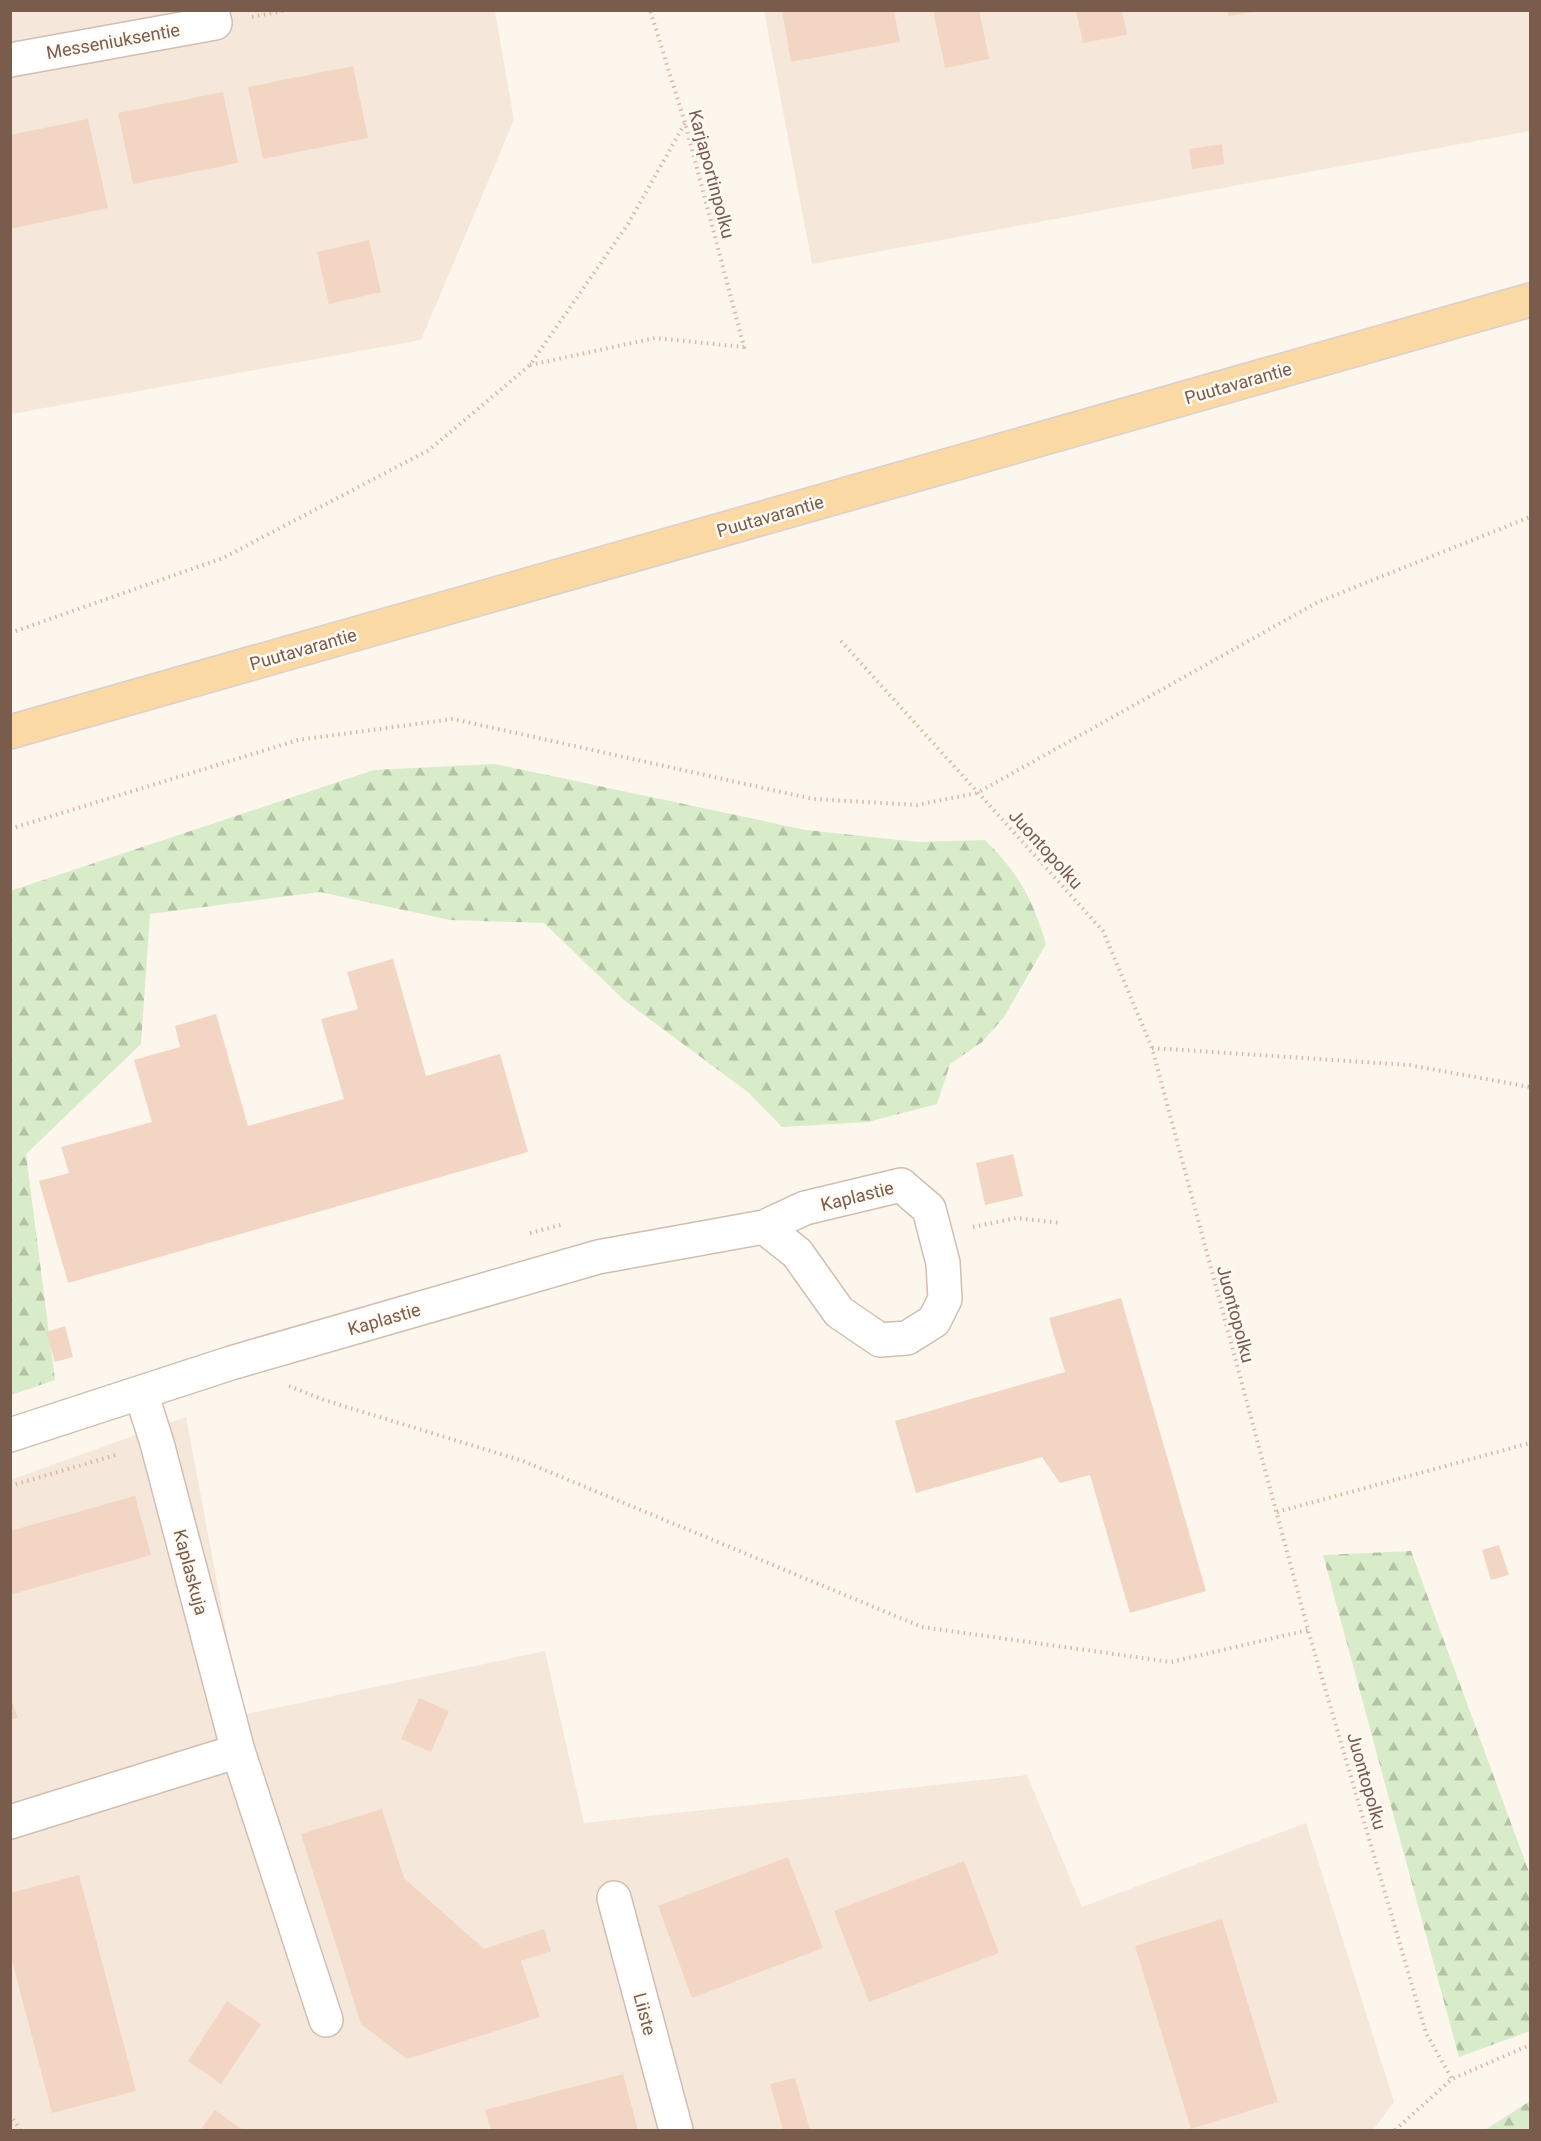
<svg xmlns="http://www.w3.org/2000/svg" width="1541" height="2141" font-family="Roboto,sans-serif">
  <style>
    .residential { fill: #f5e8da }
    .forest { fill: url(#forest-firs) }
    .building { fill: #f3d5c3 }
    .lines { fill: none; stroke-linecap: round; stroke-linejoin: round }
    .minor-casing { stroke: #d1beb0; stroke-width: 36 }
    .major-casing { stroke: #dad1cd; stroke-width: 36 }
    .path { stroke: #d9b8a5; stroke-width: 4; stroke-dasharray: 1.5 4.5; stroke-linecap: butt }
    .minor { stroke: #fff; stroke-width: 33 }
    .major { stroke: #fbd9a5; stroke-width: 33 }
    .labels { text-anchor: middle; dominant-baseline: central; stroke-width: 5; stroke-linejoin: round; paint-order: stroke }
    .street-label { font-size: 18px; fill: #7a5c4d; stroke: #fffaf3 }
  </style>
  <defs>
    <pattern id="forest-firs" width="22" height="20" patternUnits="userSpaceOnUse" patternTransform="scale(1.5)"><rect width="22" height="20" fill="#d8ecc9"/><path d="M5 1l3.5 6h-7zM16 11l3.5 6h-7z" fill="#b4c2a5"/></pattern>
  </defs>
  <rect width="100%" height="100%" fill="#fdf6ec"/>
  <path class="residential" d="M11 11H495L514 120 421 340 11 414Z
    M764 11H1530V131L812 264Z
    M186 1417 242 1715 545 1651 584 1823 1027 1775 1082 1907 1306 1823 1394 2102 1373 2130H11L10 1480Z"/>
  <path class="forest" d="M495 764 806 830 918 842 985 840C1020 875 1032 898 1046 944L1004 1017 982 1042 950 1064 937 1104 868 1122 782 1127 748 1092 625 1001 544 923 450 920 320 892 150 914 141 1044 26 1154 55 1380 11 1395 10 891 374 770Z
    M1411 1551 1530 1875V2031L1459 2057 1323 1555Z
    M1530 2101V2130H1485Z"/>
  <path class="building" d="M782 10H894L900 42 791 62Z
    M933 10H979L989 59 945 68Z
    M1076 10H1122L1127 35 1083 43Z
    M1227 10H1253L1254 12 1229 16Z
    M353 66 368 138 263 159 248 87Z
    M223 92 238 163 133 184 118 113Z
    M88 119 108 208 10 229V135Z
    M1222 144 1224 164 1192 169 1189 149Z
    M369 240 381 292 329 304 317 252Z
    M393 959 426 1076 500 1054 528 1152 68 1283 39 1181 69 1173 61 1147 152 1122 134 1060 180 1047 175 1026 216 1014 248 1126 344 1099 321 1019 358 1009 347 972Z
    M1013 1154 1023 1196 985 1205 976 1163Z
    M1121 1298 1206 1591 1130 1613 1090 1475 1060 1483 1042 1457 916 1493 895 1421 1065 1372 1049 1318Z
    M65 1326 73 1357 55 1362 46 1332Z
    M135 1496 151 1555 10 1595V1531Z
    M1499 1545 1509 1575 1491 1580 1482 1550Z
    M10 1696 18 1718 10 1720Z
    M419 1698 449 1711 431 1752 401 1739Z
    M382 1809 404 1878 484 1949 544 1929 551 1951 521 1961 540 2017 407 2059 361 2024 301 1834Z
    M788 1857 823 1948 692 1998 658 1906Z
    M964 1861 999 1953 869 2002 834 1911Z
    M79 1875 136 2091 52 2113 10 1953V1893Z
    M1222 1919 1278 2102 1191 2129 1135 1946Z
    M227 2001 261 2024 221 2084 188 2061Z
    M623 2074 638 2130H491L485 2110Z
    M795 2078 810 2130H783L770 2084Z
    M215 2110 243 2130H200Z"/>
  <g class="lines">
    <defs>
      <path id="minor" d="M10 60 215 23 212 10
        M141 1393 157 1443 238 1751 326 2020
        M10 1435 231 1363 598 1257 764 1227 805 1208 901 1185 929 1209 943 1263 945 1299 934 1321 907 1338 880 1340 839 1312 797 1253 764 1227
        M10 1822 238 1751
        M614 1898 676 2130"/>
      <path id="major" d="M10 732 1530 300"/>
    </defs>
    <use href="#minor" class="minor-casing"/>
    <use href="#major" class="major-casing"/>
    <path class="path" d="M252 17 287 10
      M530 365 655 338 744 347 685 123 650 10
      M10 633 223 558 429 450 530 365 628 224 685 123
      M841 641 1103 931 1152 1048 1308 1630 1426 2033 1452 2079
      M10 829 298 740 453 719 813 799 917 805 977 793 1318 602 1530 517
      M1152 1048 1409 1065 1530 1087
      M973 1227 1016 1218 1061 1223
      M530 1233 564 1224
      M289 1386 324 1400 523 1461 922 1627 1171 1662 1308 1630
      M10 1486 119 1454
      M1277 1512 1530 1443
      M10 2114 20 2130
      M1395 2130 1452 2079 1530 2045"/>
    <use href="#minor" class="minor"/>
    <use href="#major" class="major"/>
  </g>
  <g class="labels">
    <g class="street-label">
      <text transform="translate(113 41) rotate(-10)">Messeniuksentie</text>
      <text transform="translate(712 174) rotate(75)">Karjaportinpolku</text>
      <text transform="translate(1238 383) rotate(-16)">Puutavarantie</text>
      <text transform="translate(770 516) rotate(-16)">Puutavarantie</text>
      <text transform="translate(303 649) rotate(-16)">Puutavarantie</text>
      <text transform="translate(1046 849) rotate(48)">Juontopolku</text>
      <text transform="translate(857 1196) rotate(-14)">Kaplastie</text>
      <text transform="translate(1236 1314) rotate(75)">Juontopolku</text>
      <text transform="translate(384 1319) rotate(-16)">Kaplastie</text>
      <text transform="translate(191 1572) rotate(75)">Kaplaskuja</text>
      <text transform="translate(1367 1781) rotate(74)">Juontopolku</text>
      <text transform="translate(645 2014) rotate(75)">Liiste</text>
    </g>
  </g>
  <rect width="1541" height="2141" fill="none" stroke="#7a5c4d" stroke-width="24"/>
</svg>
